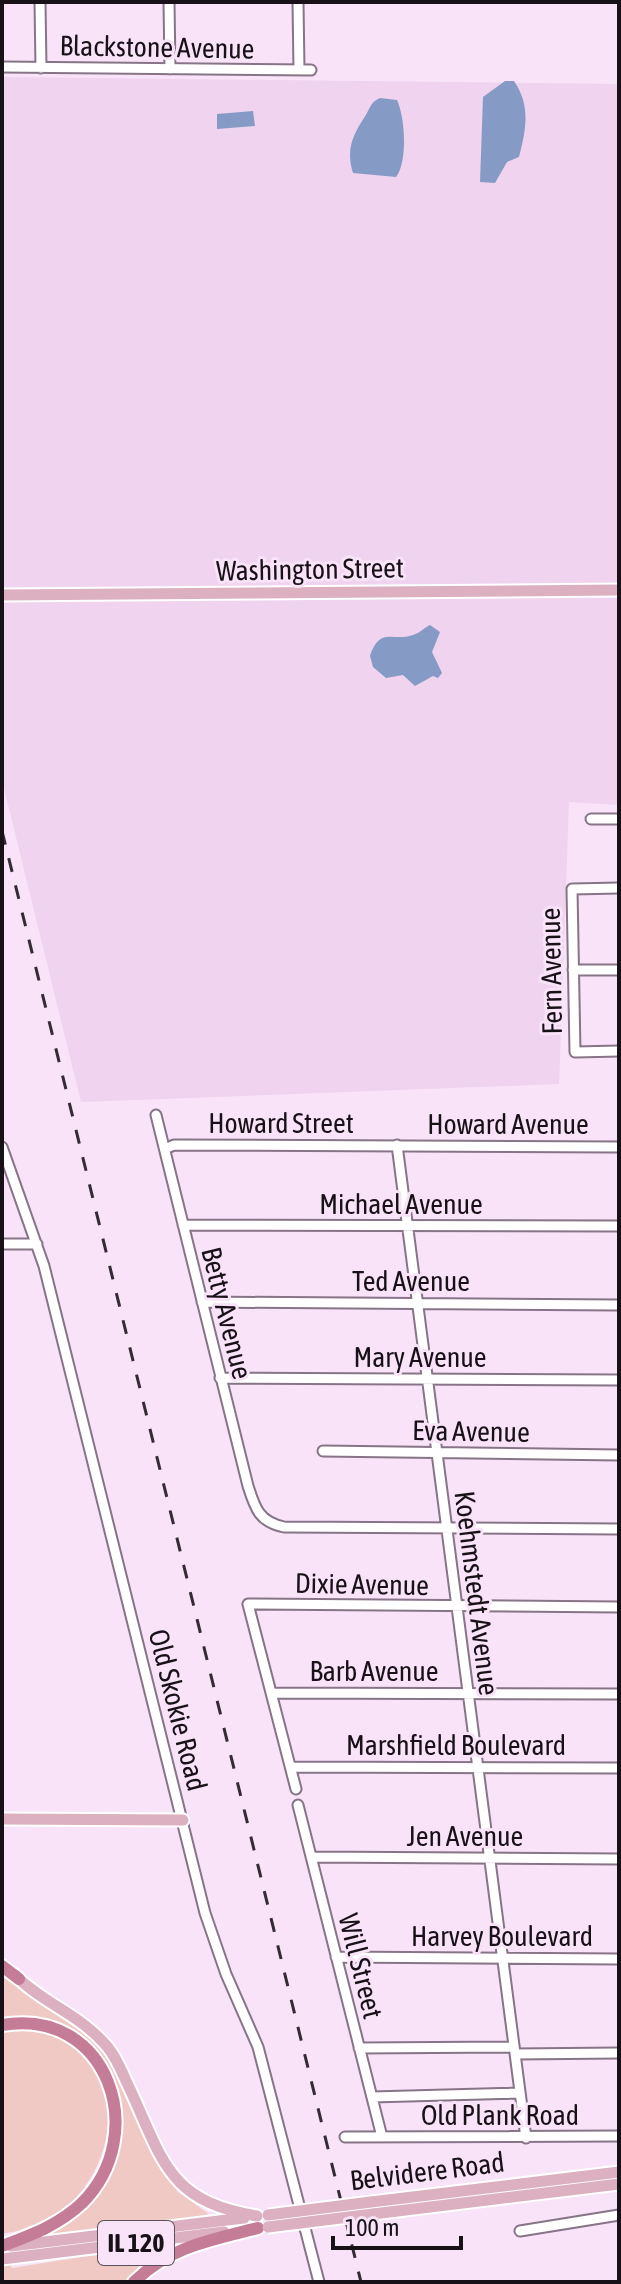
<svg xmlns="http://www.w3.org/2000/svg" width="621" height="2284" font-family="'Asap Condensed',sans-serif">
  <style>
    .built { fill: #efd3ef }
    .green { fill: #f0c9c4 }
    .water { fill: #859bc6 }
    .lines { fill: none; stroke-linecap: round; stroke-linejoin: round }
    .minor-casing { stroke: #877487; stroke-width: 13 }
    .major-casing { stroke: #fff; stroke-width: 15 }
    .highway-casing { stroke: #fff; stroke-width: 16 }
    .minor { stroke: #fff; stroke-width: 9 }
    .major { stroke: #dcb0c1; stroke-width: 11 }
    .highway { stroke: #c57c97; stroke-width: 12 }
    .rail { stroke: #342b34; stroke-width: 3; stroke-dasharray: 14 14; stroke-linecap: butt }
    .major-bridge-casing { stroke: #fff; stroke-width: 15; stroke-linecap: butt }
    .major-bridge { stroke: #dcb0c1; stroke-width: 11 }
    .labels { text-anchor: middle; dominant-baseline: central; stroke-width: 6; stroke-linejoin: round; paint-order: stroke }
    .shield { fill: #f8e3f8; stroke: #5b505b; stroke-width: 2 }
    .shield-label { font-size: 26px; font-weight: bold; fill: #181118 }
    .street-label { font-size: 28px; fill: #181118; stroke: #f8e3f8 }
  </style>
  <rect width="100%" height="100%" fill="#f8e3f8"/>
  <path class="built" d="M2 77 619 84V805L569 802 559 1084 81 1102 2 780Z"/>
  <path class="green" d="M2 1971 86 2033 104 2051 161 2169 178 2192 209 2214 161 2224 31 2240 60 2225 110 2162 112 2081C79 2043 59 2008 2 2019Z
    M24 2026C46 2032 69 2036 85 2054 131 2104 104 2188 49 2220 35 2228 18 2231 2 2234V2027Z
    M176 2242 123 2282H2V2243L12 2268Z"/>
  <path class="water" d="M505 81H514C531 106 526 129 519 157L507 162 495 183 480 182 483 97Z
    M380 98 397 100C405 117 408 162 396 177L353 173C346 151 352 136 364 118 370 109 370 102 380 98Z
    M253 111 255 126 217 129V114Z
    M430 625 440 632 432 652 442 673 438 678 433 676 415 686 403 675 386 678 373 667 370 656C380 626 393 642 413 635 420 633 425 627 430 625Z"/>
  <g class="lines">
    <defs>
      <path id="minor" d="M40 2 41 68
        M169 2 170 69
        M298 2 299 70
        M2 67 311 70
        M591 819H619
        M619 888 572 889 575 1052 619 1051
        M573 970H619
        M156 1115 248 1486C255 1508 259 1522 284 1527L619 1529
        M397 1145 526 2138
        M2 1147 44 1266 205 1913 226 1974 258 2047 319 2282
        M165 1149 174 1145 619 1147
        M183 1225 619 1226
        M2 1244H37
        M202 1302 619 1305
        M220 1378 619 1380
        M323 1451 619 1455
        M272 1693 619 1694
        M292 1767 619 1768
        M296 1789 248 1604 619 1607
        M298 1805 382 2137
        M311 1857 619 1859
        M336 1957 619 1959
        M359 2048 514 2047
        M515 2054 619 2053
        M372 2097 520 2093
        M345 2137 619 2136
        M520 2231 619 2215"/>
      <path id="major" d="M2 595 619 590
        M2 1819 183 1820
        M15 1975C40 2001 79 2015 103 2042 115 2054 121 2070 128 2085 163 2159 166 2201 257 2216
        M371 2202 619 2172
        M373 2214 619 2184
        M11 2246 244 2218
        M2 2259 224 2232"/>
      <path id="highway" d="M2 1966 19 1979
        M2 2025C108 2007 151 2134 82 2203 59 2225 31 2235 2 2246
        M134 2282C169 2247 211 2240 258 2228"/>
    </defs>
    <use href="#minor" class="minor-casing"/>
    <use href="#major" class="major-casing"/>
    <use href="#highway" class="highway-casing"/>
    <use href="#minor" class="minor"/>
    <use href="#major" class="major"/>
    <use href="#highway" class="highway"/>
    <path class="rail" d="M2 831 361 2282"/>
    <defs>
      <path id="major-bridge" d="M268 2215 371 2202
        M268 2227 373 2214"/>
    </defs>
    <use href="#major-bridge" class="major-bridge-casing"/>
    <use href="#major-bridge" class="major-bridge"/>
  </g>
  <g class="labels">
    <rect class="shield" x="98" y="2221" width="76" height="44" rx="6"/>
    <g class="shield-label">
      <text x="136" y="2243">IL 120</text>
    </g>
    <g class="street-label">
      <text transform="translate(157 47) rotate(1)">Blackstone Avenue</text>
      <text transform="translate(310 569) rotate(-1)">Washington Street</text>
      <text transform="translate(551 971) rotate(-91)">Fern Avenue</text>
      <text x="281" y="1123">Howard Street</text>
      <text x="508" y="1124">Howard Avenue</text>
      <text x="401" y="1204">Michael Avenue</text>
      <text x="411" y="1281">Ted Avenue</text>
      <text transform="translate(227 1313) rotate(76)">Betty Avenue</text>
      <text x="420" y="1357">Mary Avenue</text>
      <text transform="translate(471 1431) rotate(1)">Eva Avenue</text>
      <text transform="translate(362 1584) rotate(1)">Dixie Avenue</text>
      <text transform="translate(477 1593) rotate(83)">Koehmstedt Avenue</text>
      <text x="374" y="1671">Barb Avenue</text>
      <text transform="translate(178 1710) rotate(76)">Old Skokie Road</text>
      <text x="456" y="1745">Marshfield Boulevard</text>
      <text x="465" y="1836">Jen Avenue</text>
      <text x="502" y="1936">Harvey Boulevard</text>
      <text transform="translate(361 1966) rotate(76)">Will Street</text>
      <text x="500" y="2115">Old Plank Road</text>
      <text transform="translate(427 2171) rotate(-7)">Belvidere Road</text>
    </g>
  </g>
  <rect width="621" height="2284" fill="none" stroke="#181118" stroke-width="8"/>
  <path d="M333 2236v12h128v-12" fill="none" stroke="#181118" stroke-width="4"/>
  <text x="345" y="2236" font-size="24" fill="#181118" stroke="#f8e3f8" stroke-width="6" paint-order="stroke">100 m</text>
</svg>
